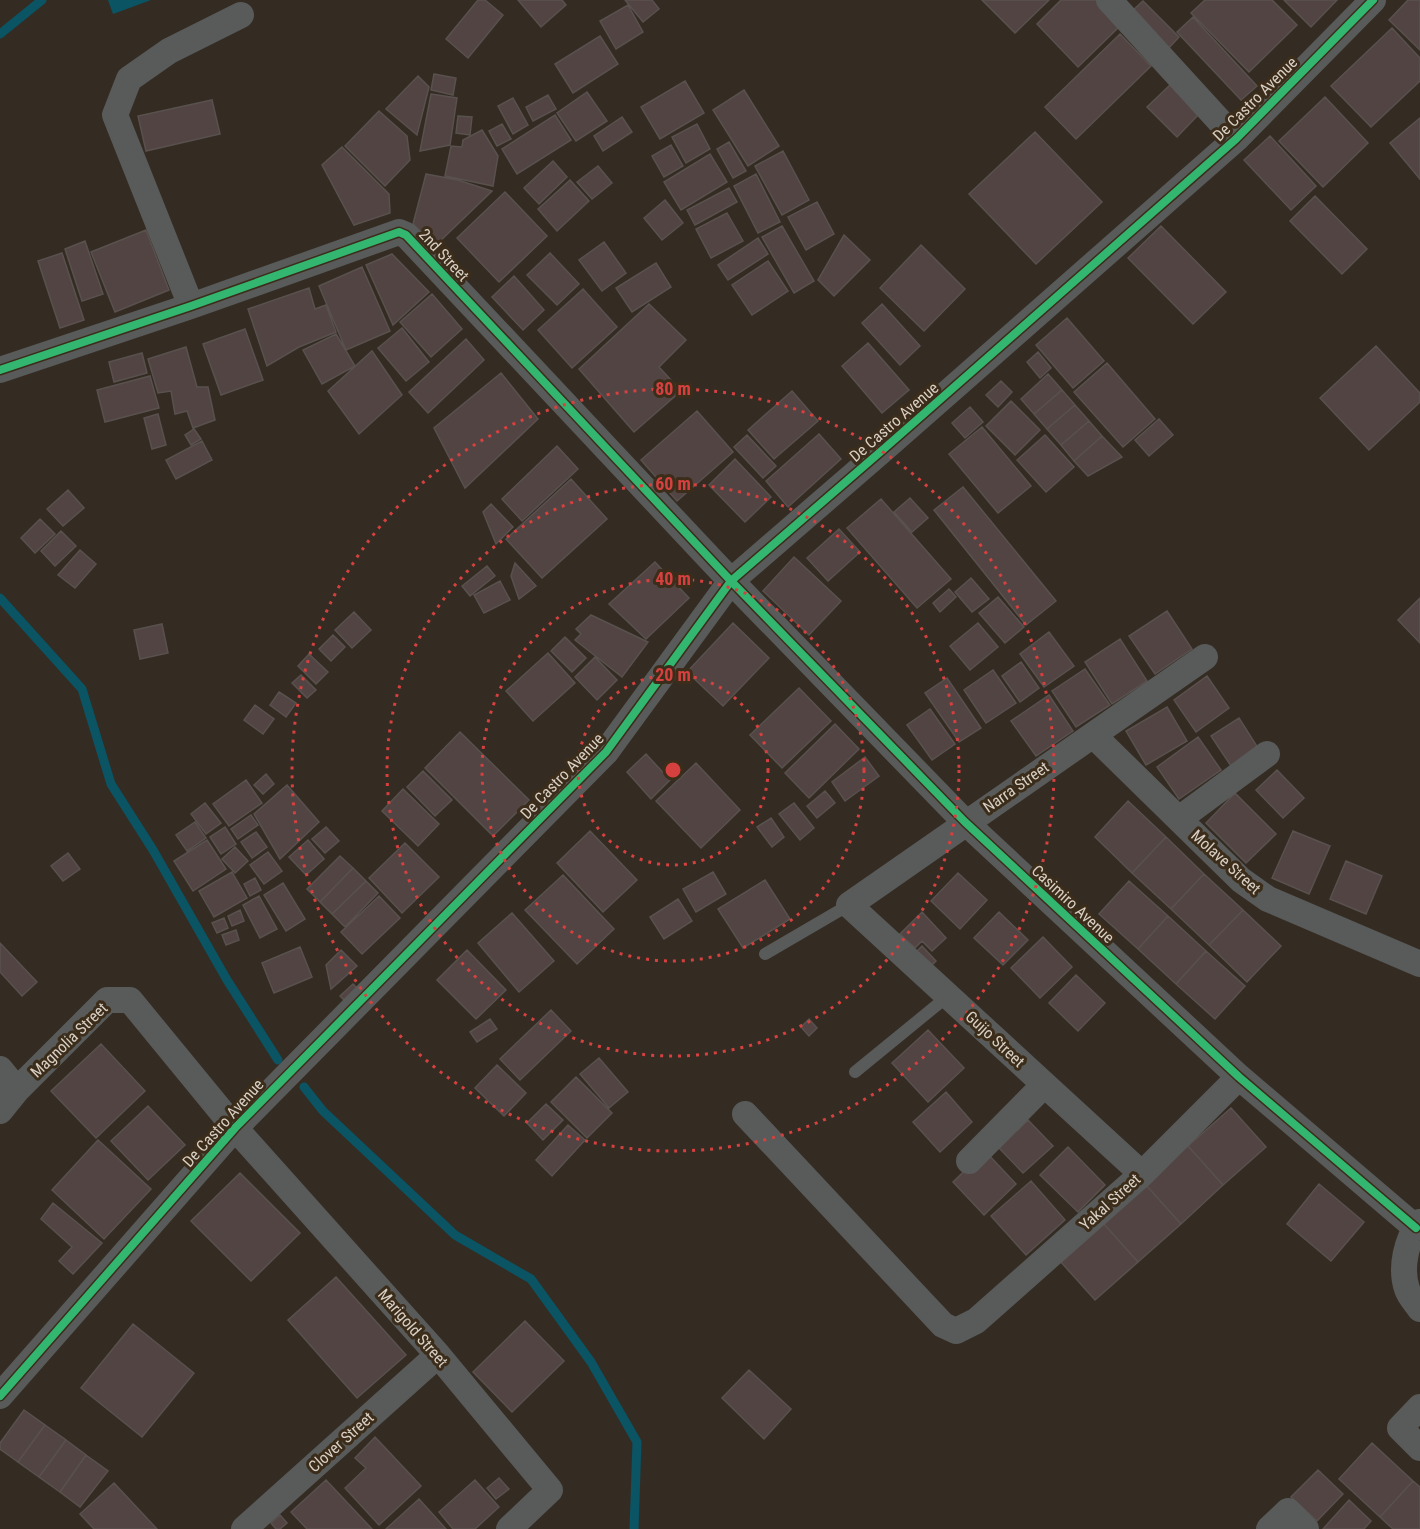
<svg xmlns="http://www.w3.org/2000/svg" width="1420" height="1529" font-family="'Roboto Condensed',sans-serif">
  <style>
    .water { fill: #0a5464 }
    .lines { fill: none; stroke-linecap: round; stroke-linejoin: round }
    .stream { stroke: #0a5464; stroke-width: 9 }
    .building { fill: #534444; stroke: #59514e; stroke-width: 1.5 }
    .lane { stroke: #595b5a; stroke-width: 12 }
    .street { stroke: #595b5a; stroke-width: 26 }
    .cycleway-casing { stroke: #3c2d1b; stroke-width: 11 }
    .cycleway { stroke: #33b770; stroke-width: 8 }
    .ring { fill: none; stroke: #d64140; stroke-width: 3; stroke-dasharray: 3 6 }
    .labels { text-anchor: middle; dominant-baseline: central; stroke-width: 6; stroke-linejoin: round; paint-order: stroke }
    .street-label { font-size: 16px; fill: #d9d0c5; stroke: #3c2d1b }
    .centre { fill: #d64140; stroke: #3c2d1b; stroke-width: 3 }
    .ring-label { font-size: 18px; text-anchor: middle; font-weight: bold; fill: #d64140; stroke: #3c2d1b; stroke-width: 6; stroke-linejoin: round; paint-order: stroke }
  </style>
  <rect width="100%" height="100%" fill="#342c23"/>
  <path class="water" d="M108 0H151L113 14Z"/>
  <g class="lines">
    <path class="stream" d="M0 34 42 0
      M0 598 82 689 111 784 153 850 227 980 278 1060
      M304 1087 323 1111 455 1235 531 1279 591 1362 637 1442 634 1529"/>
  </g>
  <path class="building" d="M478 0H485L503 15 468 58 446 39Z
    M518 0H562L566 5 541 27Z
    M625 0H652L659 9 643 22Z
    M982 0H1049L1015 33Z
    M1061 0H1096L1121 25 1078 67 1037 24Z
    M1205 0H1272L1297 25 1249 72 1191 13Z
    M1284 0H1337L1311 27Z
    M1408 0H1420V50L1389 20Z
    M1143 1 1179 37 1168 49 1131 12Z
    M628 5 643 32 616 49 600 21Z
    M1193 17 1257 86 1241 100 1177 32Z
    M1392 28 1420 58V81L1371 127 1331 86Z
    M1120 34 1151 66 1076 139 1045 107Z
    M600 36 618 64 573 93 555 64Z
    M434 74 456 78 453 95 431 90Z
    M418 76 429 87 417 135 386 109Z
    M685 81 704 113 660 139 641 107Z
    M1171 84 1200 113 1177 137 1147 107Z
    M744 90 779 146 748 166 713 110Z
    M587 92 607 121 576 141 557 113Z
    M431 94 457 98 450 145 420 151Z
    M548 95 556 109 533 121 526 107Z
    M1325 97 1368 143 1323 187 1279 141Z
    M513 98 528 125 513 134 498 106Z
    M212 100 220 134 146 151 138 116Z
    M379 111 407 136 410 160 385 186 345 146Z
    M555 115 571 140 517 174 502 149Z
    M458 116 472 117 470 135 456 133Z
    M622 117 632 132 603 151 594 136Z
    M1420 118V179L1390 143Z
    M502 124 511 139 497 146 489 131Z
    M697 124 710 149 686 163 672 137Z
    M482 130 498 156 493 186 445 176 451 146 462 147 463 140Z
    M1035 132 1102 202 1036 264 969 194Z
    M1270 136 1316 186 1291 210 1244 160Z
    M729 142 746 171 733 178 717 149Z
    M671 145 683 166 664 177 652 156Z
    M342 147 389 194 390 213 354 225 322 165Z
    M783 151 809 200 782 215 755 166Z
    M710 154 727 182 681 210 664 182Z
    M553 161 567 177 539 204 524 188Z
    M598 166 612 183 592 199 577 182Z
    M426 174 458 180 492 191 435 246 413 224Z
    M756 174 780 222 758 233 734 186Z
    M570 180 589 201 557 231 538 209Z
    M729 188 737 202 695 225 687 210Z
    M505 192 547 236 499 282 457 238Z
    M1315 196 1367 249 1342 274 1290 221Z
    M665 200 683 223 662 240 644 218Z
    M817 202 834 234 806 250 788 217Z
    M727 213 743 241 711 258 696 229Z
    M782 226 814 281 794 293 762 237Z
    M1161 226 1226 292 1193 324 1128 258Z
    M146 230 169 290 115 312 91 252Z
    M844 235 870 260 834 296 818 280Z
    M758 238 768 254 728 280 718 265Z
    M85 241 103 294 82 301 65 249Z
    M604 242 626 273 602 291 579 260Z
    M921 245 965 289 924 331 880 288Z
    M62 253 84 320 60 328 38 261Z
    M550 253 579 284 557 305 527 275Z
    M392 254 429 292 393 325 366 265Z
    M768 261 788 291 752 315 732 285Z
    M656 263 671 287 632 312 616 288Z
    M362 267 390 331 346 350 319 286Z
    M514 276 544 310 523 330 492 297Z
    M309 288 315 309 326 305 336 332 299 347 267 366 248 309Z
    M583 289 617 327 572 368 538 330Z
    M432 294 462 329 431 357 400 322Z
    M649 304 686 340 659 367 681 391 634 432 579 369Z
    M882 304 920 346 900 365 862 323Z
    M1067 318 1104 361 1073 388 1036 345Z
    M402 328 429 362 406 381 378 348Z
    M245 329 263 380 221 395 203 344Z
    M336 334 355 366 322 384 303 350Z
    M466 339 484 360 428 413 409 392Z
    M868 343 909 390 882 413 842 366Z
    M1376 346 1420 393V402L1369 450 1320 398Z
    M186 347 197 387H208L215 420 193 428 187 411 175 414 171 391 158 393 148 359Z
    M372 351 402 395 359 434 328 391Z
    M1038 352 1051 368 1040 378 1027 362Z
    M142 353 147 373 114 382 109 362Z
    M1107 363 1155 419 1123 447 1074 392Z
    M501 373 538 419 465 488 434 428Z
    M1048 374 1062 390 1034 414 1021 399Z
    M150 376 159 408 105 422 97 390Z
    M1001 381 1012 392 998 407 986 395Z
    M1062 390 1075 405 1047 429 1034 414Z
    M792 391 818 421 774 459 748 430Z
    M1011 401 1040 430 1015 455 986 426Z
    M1075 405 1089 421 1061 445 1047 429Z
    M970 407 983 422 965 438 952 423Z
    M697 411 733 452 677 501 641 460Z
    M158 414 166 445 152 449 144 418Z
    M1159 419 1173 435 1149 456 1135 440Z
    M1089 421 1102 436 1074 461 1061 445Z
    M982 427 1031 486 998 513 949 454Z
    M194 429 201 439 191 445 185 435Z
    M819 434 841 459 788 507 766 481Z
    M747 435 776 466 763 478 734 447Z
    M1045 435 1074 467 1046 492 1017 460Z
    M1102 436 1122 457 1088 476 1074 461Z
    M202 441 212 460 176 479 166 460Z
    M557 446 578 469 522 521 502 499Z
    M735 459 771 497 745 522 709 485Z
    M571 479 607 519 542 578 506 539Z
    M963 487 1056 601 1026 625 934 510Z
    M68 490 84 508 63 526 47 509Z
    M910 498 928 518 912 532 894 512Z
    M881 499 951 579 917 608 847 528Z
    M491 504 513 527 496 544 483 512Z
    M40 519 55 534 35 553 21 538Z
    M839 529 860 552 828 581 807 558Z
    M61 531 76 546 55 566 41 551Z
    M80 550 96 564 75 588 58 575Z
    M794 557 841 601 809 635 763 591Z
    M655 562 689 598 646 639 609 604Z
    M515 563 536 586 519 599 511 576Z
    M487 566 495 576 470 596 462 586Z
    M971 578 989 599 972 612 955 592Z
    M500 581 510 600 484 613 474 595Z
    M949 589 956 597 940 612 933 603Z
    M998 597 1024 627 1005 643 979 613Z
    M1420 598V643L1398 620Z
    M1167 611 1192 649 1155 674 1129 636Z
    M354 612 371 630 352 648 335 630Z
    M591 615 648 642 622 677 575 640 581 634 576 629Z
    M733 623 769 658 723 706 687 672Z
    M978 623 998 647 970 670 950 646Z
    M162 624 168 653 140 659 134 630Z
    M1049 632 1074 666 1044 687 1020 654Z
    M333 635 345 647 331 661 319 649Z
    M565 637 586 658 572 672 551 651Z
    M1120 639 1147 681 1112 704 1085 662Z
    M548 653 575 683 533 721 506 691Z
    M309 654 328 672 316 684 298 666Z
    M595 657 617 680 597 700 575 677Z
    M1021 662 1039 688 1020 702 1002 676Z
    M1085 669 1110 705 1076 727 1052 691Z
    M993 670 1016 703 986 723 964 690Z
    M301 675 316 690 307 698 292 683Z
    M1207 676 1229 708 1196 732 1174 700Z
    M947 678 981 728 959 742 925 693Z
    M799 688 831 721 782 768 750 735Z
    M279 692 296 703 286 717 270 705Z
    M1049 695 1073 731 1036 756 1011 721Z
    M255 705 274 719 263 734 244 720Z
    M1167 707 1187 741 1146 765 1126 731Z
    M930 709 955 744 932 760 907 725Z
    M1239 718 1258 748 1231 766 1211 736Z
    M835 724 859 749 809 798 785 773Z
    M460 732 529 800 493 836 425 768Z
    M1198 737 1221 770 1179 799 1157 767Z
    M646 754 670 780 651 799 627 772Z
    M865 757 879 776 845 801 832 782Z
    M696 763 740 810 701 848 656 801Z
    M1277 770 1304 798 1283 818 1256 790Z
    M423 771 452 800 435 816 407 787Z
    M266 774 274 784 263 794 254 785Z
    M246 780 262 803 229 826 213 804Z
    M287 785 319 822 280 859 254 814Z
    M403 789 439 824 418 846 382 811Z
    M825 791 835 803 817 818 807 806Z
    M1235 793 1276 834 1246 863 1206 823Z
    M1128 801 1166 837 1132 873 1095 837Z
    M205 803 221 823 206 834 191 814Z
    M794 803 814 828 800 840 779 814Z
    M251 815 258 825 238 839 231 829Z
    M771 818 784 837 772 847 757 827Z
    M195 822 206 838 187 851 176 835Z
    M225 827 236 844 221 854 210 837Z
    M326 827 339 841 325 853 312 839Z
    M590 831 637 880 603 912 557 863Z
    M1293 831 1330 846 1309 894 1272 878Z
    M256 832 267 847 252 858 241 842Z
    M1166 837 1204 874 1171 909 1132 873Z
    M207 840 226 869 193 891 174 861Z
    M308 840 324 859 306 875 289 857Z
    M405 843 439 877 402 913 369 878Z
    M235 847 248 861 235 873 222 859Z
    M268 852 282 871 264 884 250 865Z
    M68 853 80 869 63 881 51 866Z
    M340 856 353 868 320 902 307 889Z
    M1346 861 1382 876 1366 914 1330 899Z
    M353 868 366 881 332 914 320 902Z
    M232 872 247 898 214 917 199 891Z
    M713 872 726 894 696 912 683 889Z
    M958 873 987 900 960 929 931 901Z
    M1204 874 1243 910 1209 945 1171 909Z
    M563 875 614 929 577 964 525 910Z
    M255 878 261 890 250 896 244 884Z
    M765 880 790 919 743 948 718 909Z
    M366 881 378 893 345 927 332 914Z
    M1129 881 1168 916 1138 949 1099 914Z
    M283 883 305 919 286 931 264 895Z
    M259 896 277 929 260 938 243 905Z
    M379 896 400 918 362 954 341 932Z
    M678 899 692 921 664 939 650 917Z
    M240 910 244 921 232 926 228 916Z
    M1243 910 1281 946 1247 982 1209 945Z
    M922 912 946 938 932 951 922 941 915 948 900 934Z
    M999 912 1028 940 1003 965 974 938Z
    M512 913 554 961 519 992 478 943Z
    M1168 916 1206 951 1176 984 1138 949Z
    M224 918 228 928 217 933 212 923Z
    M236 930 239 940 226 945 222 935Z
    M1043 937 1072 967 1040 998 1011 968Z
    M0 943 37 982 22 996 0 972Z
    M922 946 936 961 924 973 910 958Z
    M300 947 312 977 274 993 262 963Z
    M341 950 357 966 331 989 326 965Z
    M467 950 506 990 476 1019 437 980Z
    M1206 951 1245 986 1215 1019 1176 984Z
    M1076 975 1105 1003 1078 1031 1049 1003Z
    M353 984 359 990 347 1003 340 996Z
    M551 1010 571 1031 520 1080 500 1059Z
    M490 1019 497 1029 477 1042 470 1032Z
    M809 1019 817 1028 809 1036 801 1027Z
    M928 1030 964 1068 928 1102 892 1063Z
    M101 1044 145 1091 96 1138 51 1091Z
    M599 1058 628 1092 609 1108 580 1074Z
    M497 1065 526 1093 504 1116 475 1088Z
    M576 1077 612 1113 587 1138 551 1102Z
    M946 1092 972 1122 940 1152 913 1122Z
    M546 1104 563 1120 543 1140 527 1123Z
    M148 1106 185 1145 148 1180 111 1141Z
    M1231 1108 1266 1147 1223 1185 1188 1146Z
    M1028 1120 1053 1146 1023 1173 999 1148Z
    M568 1125 585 1140 552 1176 536 1160Z
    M98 1140 151 1189 104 1239 52 1190Z
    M1188 1146 1223 1185 1181 1224 1145 1184Z
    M1068 1147 1105 1185 1078 1212 1040 1175Z
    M985 1151 1016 1184 984 1215 953 1182Z
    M240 1173 300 1233 251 1281 191 1221Z
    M1031 1181 1065 1220 1026 1255 991 1216Z
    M1145 1184 1181 1224 1138 1262 1103 1223Z
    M1319 1184 1364 1222 1331 1261 1287 1224Z
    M53 1203 102 1243 73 1274 59 1261 72 1247 41 1219Z
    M1103 1223 1138 1262 1095 1300 1060 1261Z
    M336 1277 406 1355 357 1398 288 1320Z
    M525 1321 564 1361 512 1412 473 1372Z
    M133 1324 194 1373 142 1437 81 1388Z
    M749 1370 791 1409 764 1439 722 1398Z
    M24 1410 45 1425 18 1462 0 1449V1443Z
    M45 1425 66 1440 39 1477 18 1462Z
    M375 1437 421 1486 379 1525 345 1488 366 1468 355 1458Z
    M66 1440 86 1455 60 1492 39 1477Z
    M1372 1443 1413 1481 1380 1517 1339 1479Z
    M86 1455 108 1471 80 1507 60 1492Z
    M1318 1470 1343 1494 1317 1521 1291 1497Z
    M499 1478 509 1489 496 1499 487 1488Z
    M326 1480 372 1529H307L291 1512Z
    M475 1480 499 1507 475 1529H453L439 1512Z
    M1413 1481 1420 1487V1529H1393L1380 1517Z
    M114 1483 157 1529H94L80 1514Z
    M419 1499 446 1529H386Z
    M1349 1500 1371 1521 1364 1529H1323Z
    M280 1515 287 1523 280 1529H276L271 1523Z"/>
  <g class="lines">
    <path class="lane" d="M765 954 849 905
      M855 1072 948 996"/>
    <path class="street" d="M1109 0 1236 139
      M191 306 115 115 129 79 169 51 241 15
      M0 370 191 306 399 232 406 235 731 581 965 822 1239 1077 1416 1228
      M1093 735 1241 880 1268 899 1420 964
      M1179 819 1267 754
      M0 1069 17 1090
      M0 1111 17 1090 107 1000H130L235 1128 438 1355 550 1490 509 1529
      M745 1114 943 1325 956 1331 976 1321 1142 1174 1239 1077
      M969 1161 1044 1085
      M1142 1174 849 905 1205 657
      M1420 1222C1406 1240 1400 1268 1407 1289 1409 1296 1416 1303 1420 1309
      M0 1396 235 1128 606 752 731 581 886 447 1236 139 1373 0
      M1420 1407 1400 1428 1420 1448
      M244 1529 438 1355
      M1269 1529 1288 1511 1306 1529"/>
    <defs>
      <path id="cycleway" d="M0 370 191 306 399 232 406 235 731 581 965 822 1239 1077 1416 1228
        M0 1396 235 1128 606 752 731 581 886 447 1236 139 1373 0"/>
    </defs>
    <use href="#cycleway" class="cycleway-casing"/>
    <use href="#cycleway" class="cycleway"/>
  </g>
  <g class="ring">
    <circle cx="673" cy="770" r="95"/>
    <circle cx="673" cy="770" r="191"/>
    <circle cx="673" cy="770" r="286"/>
    <circle cx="673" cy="770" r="381"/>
  </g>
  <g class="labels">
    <g class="street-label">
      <text transform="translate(1255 99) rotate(-45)">De Castro Avenue</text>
      <text transform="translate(444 255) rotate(47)">2nd Street</text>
      <text transform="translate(894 422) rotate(-41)">De Castro Avenue</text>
      <text transform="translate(562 776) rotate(-46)">De Castro Avenue</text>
      <text transform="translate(1016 787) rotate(-35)">Narra Street</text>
      <text transform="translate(1226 862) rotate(42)">Molave Street</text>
      <text transform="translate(1073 904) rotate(43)">Casimiro Avenue</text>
      <text transform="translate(995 1039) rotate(43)">Guijo Street</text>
      <text transform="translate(69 1040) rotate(-44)">Magnolia Street</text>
      <text transform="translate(223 1123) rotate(-48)">De Castro Avenue</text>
      <text transform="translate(1110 1202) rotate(-42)">Yakal Street</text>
      <text transform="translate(413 1328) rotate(49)">Marigold Street</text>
      <text transform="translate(341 1442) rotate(-42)">Clover Street</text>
    </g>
  </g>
  <circle cx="673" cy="770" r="9" class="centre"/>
  <g class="ring-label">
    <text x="673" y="395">80 m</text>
    <text x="673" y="490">60 m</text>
    <text x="673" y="585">40 m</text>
    <text x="673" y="681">20 m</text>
  </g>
</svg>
